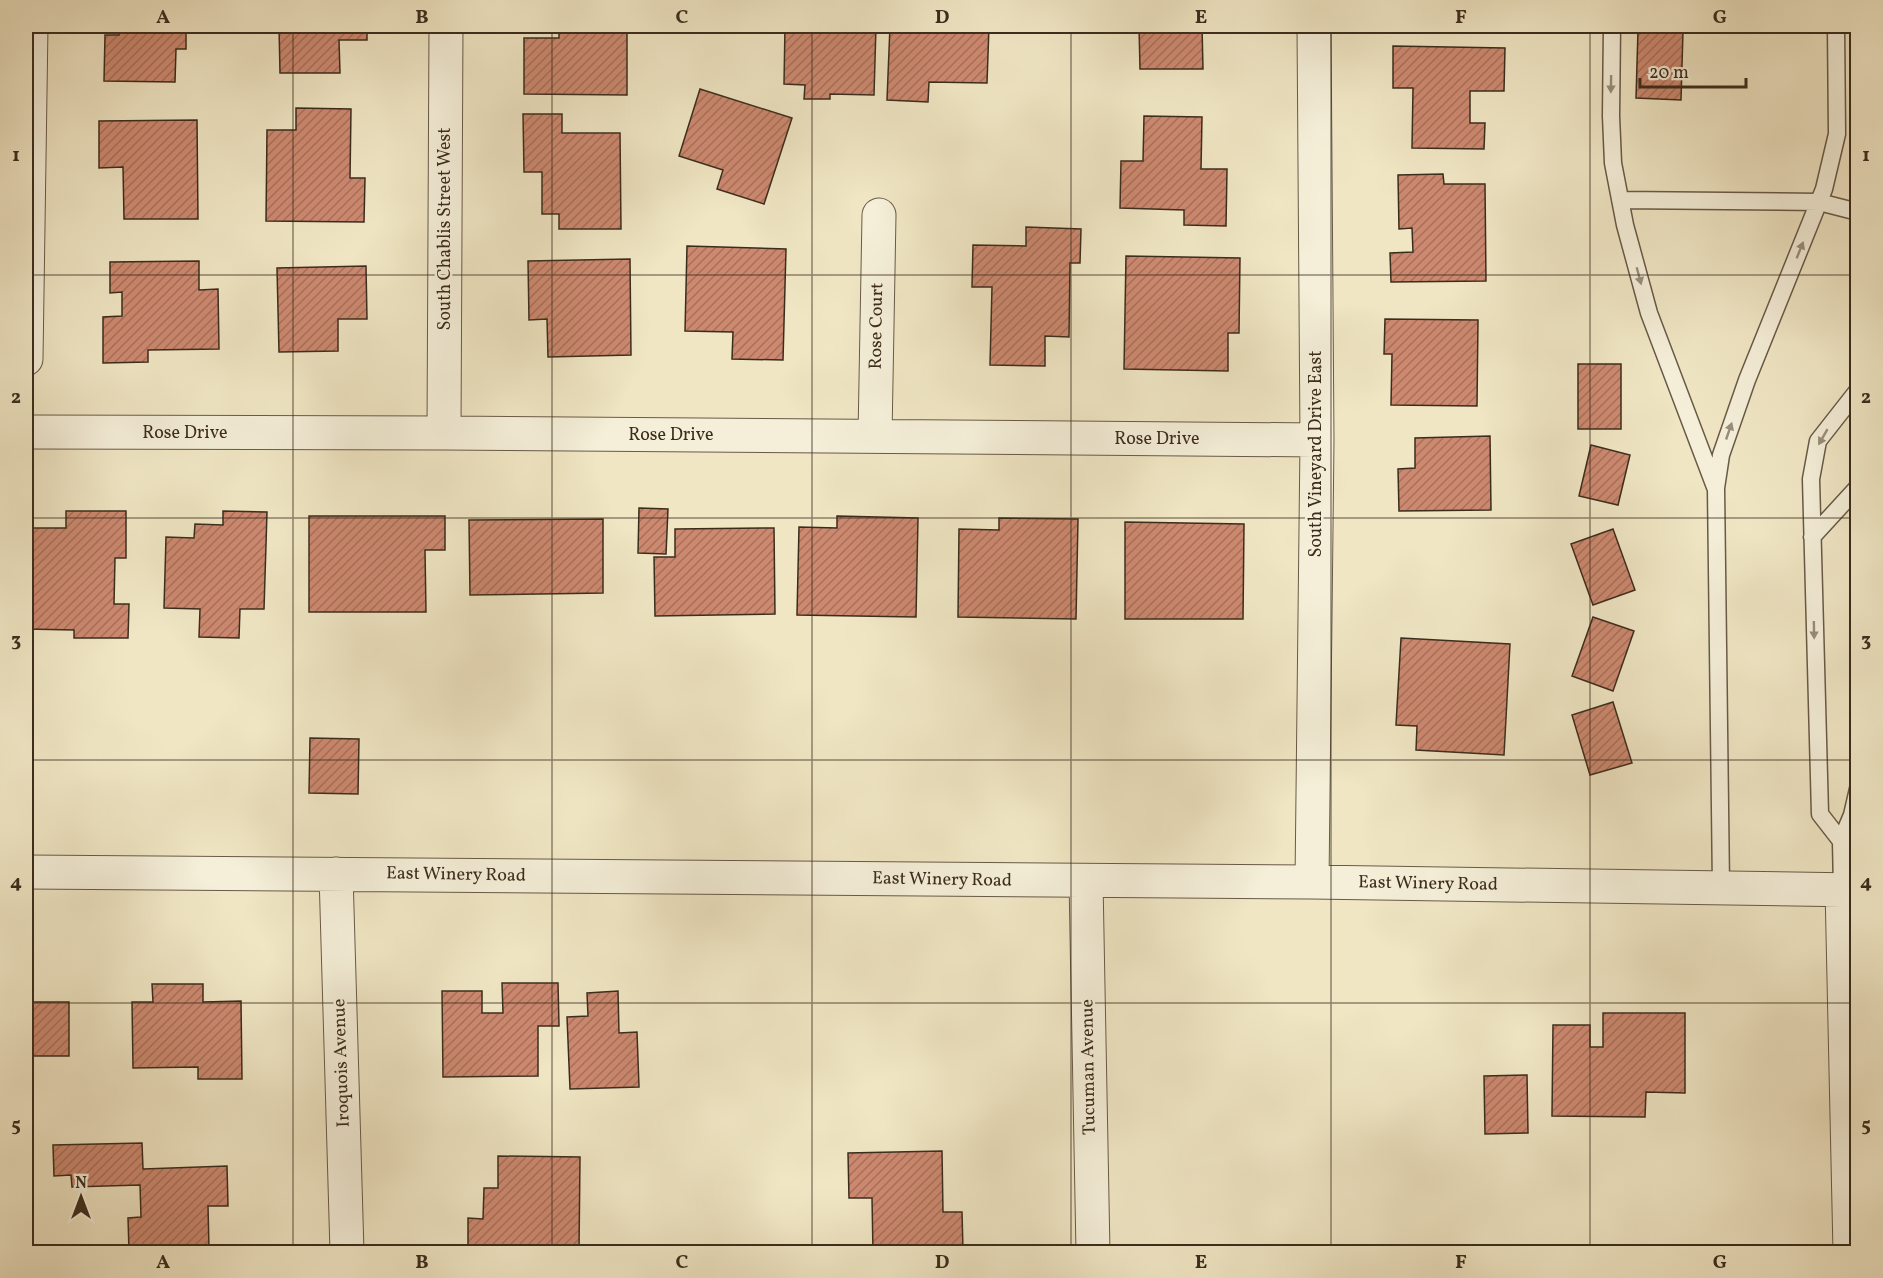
<svg xmlns="http://www.w3.org/2000/svg" width="1883" height="1278" font-family="Vollkorn,serif">
  <style>
    .building { fill: url(#building-hatch); stroke: #3b2c1d; stroke-width: 1.5 }
    .lines { fill: none; stroke-linecap: round; stroke-linejoin: round }
    .lane-casing { stroke: #685a47; stroke-width: 19 }
    .street-casing { stroke: #685a47; stroke-width: 35 }
    .lane { stroke: #f5efd9; stroke-width: 16 }
    .street { stroke: #f5efd9; stroke-width: 33 }
    .oneway { fill: #988e7b }
    .grid { fill: none; stroke: #3b2c1d; stroke-width: 1.5; stroke-opacity: 0.55 }
    .labels { text-anchor: middle; dominant-baseline: central; stroke-width: 5; stroke-linejoin: round; paint-order: stroke }
    .street-label { font-size: 18px; fill: #3b2c1d; stroke: #f5efd9 }
    .neatline { fill: none; stroke: #3b2c1d; stroke-width: 2 }
    .grid-label { font-size: 20px; text-anchor: middle; font-weight: bold; fill: #3b2c1d }
  </style>
  <defs>
    <pattern id="building-hatch" width="6" height="6" patternUnits="userSpaceOnUse" patternTransform="scale(1.5)"><rect width="6" height="6" fill="#cd8970"/><path d="M-1 1l2-2M0 6l6-6M5 7l2-2" fill="none" stroke="#a8705b"/></pattern>
  </defs>
  <rect width="100%" height="100%" fill="#f0e6c4"/>
  <filter id="stains"><feTurbulence type="fractalNoise" baseFrequency=".00333" numOctaves="4"/><feColorMatrix values="0 0 0 0 .2 0 0 0 0 .09 0 0 0 0 .02 0 0 0 .5 -.17"/></filter>
  <radialGradient id="worn" r=".72"><stop offset=".6" stop-color="#630" stop-opacity="0"/><stop offset="1" stop-color="#630" stop-opacity=".3"/></radialGradient>
  <path class="building" d="M119 26H186V49H176L175 82 104 81 105 35H119Z
    M279 26H367V40H339L340 73H280Z
    M559 26H627V95L524 94V38H559Z
    M785 26H876L874 95 830 94V99H804L805 85 784 84Z
    M890 26H989L987 83 929 82 928 102 887 100Z
    M1139 26H1202L1203 69H1140Z
    M1638 30 1683 31 1681 100 1636 98Z
    M1393 46 1505 48 1504 91H1470V123H1485L1484 149 1412 148 1413 88H1393Z
    M700 89 792 118 764 204 717 189 723 170 679 156Z
    M296 108 351 109 350 178H365L364 222 266 221 267 130H296Z
    M523 114H562V133H620L621 229H559V214H542V172H524Z
    M1144 116 1202 117 1201 169H1227L1226 226 1184 225V210L1120 208 1121 161H1143Z
    M197 120 198 219H124L123 167 99 168V121Z
    M1443 174 1444 184H1485L1486 281 1391 282 1390 253 1413 252 1412 228 1399 229 1398 175Z
    M1026 227 1081 229 1080 263H1070L1069 337 1045 336V366L990 365 992 287H972L973 245 1026 246Z
    M687 246 786 249 783 360 732 359 733 332 685 331Z
    M1126 256 1240 258 1239 333H1228V371L1124 369Z
    M630 259 631 355 548 357 547 319 529 320 528 261Z
    M199 261V290L218 289 219 349 148 350V362L103 363V317L122 316V292L110 293V262Z
    M366 266 367 319H338V351L279 352 277 268Z
    M1385 319 1478 320 1477 406 1391 405 1392 354H1384Z
    M1578 364H1621V429H1578Z
    M1490 436 1491 510 1399 511 1398 469 1415 468V438Z
    M1591 445 1630 455 1618 505 1579 496Z
    M639 508 668 509 666 554 638 553Z
    M66 511H126V558H115L114 604H129L128 638H74V630L26 629V528H66Z
    M223 511 267 512 264 609H240L239 638 199 637 200 609 164 608 166 537 194 538 195 524 223 525Z
    M309 516H445V550H425L426 612H309Z
    M837 516 918 518 916 617 797 615 799 527 837 528Z
    M999 518 1078 519 1076 619 958 617 959 529 999 530Z
    M603 519V593L470 595 469 520Z
    M1125 522 1244 524 1243 619H1125Z
    M774 528 775 614 655 616 654 557H675V529Z
    M1613 529 1635 590 1593 605 1571 544Z
    M1593 617 1634 631 1613 691 1572 676Z
    M1401 638 1510 644 1504 755 1416 750 1417 726 1396 725Z
    M1613 702 1632 763 1590 775 1572 715Z
    M310 738 359 739 358 794 309 793Z
    M502 983H558L559 1026H538V1076L443 1077 442 991H482V1013H503Z
    M152 984H203V1002L241 1001 242 1079H198V1067L133 1068 132 1002H153Z
    M618 991 619 1033 637 1032 639 1087 570 1089 567 1017 588 1016 587 993Z
    M26 1002H69V1056H26Z
    M1603 1013H1685V1093L1646 1092 1645 1117 1552 1116 1553 1025H1590V1047H1603Z
    M1527 1075 1528 1133 1485 1134 1484 1076Z
    M142 1143 143 1169 227 1166 228 1206H208L209 1249 129 1251 128 1218 141 1217 140 1185 72 1187 71 1175 54 1176 53 1145Z
    M942 1151 943 1212H962L963 1250H950L951 1252H873L872 1198H849L848 1153Z
    M498 1156 580 1157 579 1252H468V1218L483 1219 484 1188H498Z"/>
  <g class="lines">
    <defs>
      <path id="lane" d="M1612 26 1611 116 1613 163 1625 225 1649 313 1715 487
        M1620 200 1819 202 1858 212
        M1812 537 1858 487
        M1841 841 1820 814 1811 479 1818 441 1858 390
        M1721 887 1716 488 1721 455 1747 380 1824 189 1837 134 1836 26
        M1842 888 1841 841 1852 815 1858 789"/>
      <path id="street" d="M26 359 31 26
        M26 432 444 433 1317 440
        M444 433 446 26
        M875 436 879 215
        M26 872 1312 882 1858 890
        M336 874 347 1252
        M1086 881 1093 1252
        M1312 882 1317 440 1314 26
        M1842 888 1850 1252"/>
    </defs>
    <use href="#lane" class="lane-casing"/>
    <use href="#street" class="street-casing"/>
    <use href="#lane" class="lane"/>
    <use href="#street" class="street"/>
  </g>
  <defs><path id="oneway-solid" d="M-6-.8H1V-3.2L6.5 0L1 3.2V.8H-6Z" transform="scale(1.5)"/></defs>
  <g class="oneway">
    <use href="#oneway-solid" transform="translate(1611 84) rotate(91)"/>
    <use href="#oneway-solid" transform="translate(1800 250) rotate(-68)"/>
    <use href="#oneway-solid" transform="translate(1639 276) rotate(75)"/>
    <use href="#oneway-solid" transform="translate(1729 431) rotate(-71)"/>
    <use href="#oneway-solid" transform="translate(1823 437) rotate(120)"/>
    <use href="#oneway-solid" transform="translate(1814 630) rotate(89)"/>
  </g>
  <path class="grid" d="M293 26V1252M552 26V1252M812 26V1252M1071 26V1252M1331 26V1252M1590 26V1252M26 275H1858M26 518H1858M26 760H1858M26 1003H1858"/>
  <g class="labels">
    <g class="street-label">
      <text transform="translate(445 229) rotate(-90)">South Chablis Street West</text>
      <text transform="translate(877 326) rotate(-89)">Rose Court</text>
      <text x="185" y="433">Rose Drive</text>
      <text x="671" y="435">Rose Drive</text>
      <text x="1157" y="439">Rose Drive</text>
      <text transform="translate(1316 454) rotate(-90)">South Vineyard Drive East</text>
      <text transform="translate(456 875) rotate(1)">East Winery Road</text>
      <text transform="translate(942 880) rotate(1)">East Winery Road</text>
      <text transform="translate(1428 884) rotate(1)">East Winery Road</text>
      <text transform="translate(342 1063) rotate(-92)">Iroquois Avenue</text>
      <text transform="translate(1089 1067) rotate(-91)">Tucuman Avenue</text>
    </g>
  </g>
  <rect width="1883" height="1278" fill="none" stroke="#f0e6c4" stroke-width="66"/>
  <g transform="translate(81 1197)" stroke="#f5efd9" stroke-width="4.5" paint-order="stroke">
  <path d="M0-4.5L10 22L0 15L-10 22Z" fill="#3b2c1d"/>
  <text y="-9" font-size="16" font-weight="bold" text-anchor="middle" fill="#3b2c1d">N</text>
  </g>
  <path d="M1640 78v9h106v-9" fill="none" stroke="#3b2c1d" stroke-width="3"/>
  <text x="1649" y="78" font-size="18" fill="#3b2c1d" stroke="#f5efd9" stroke-width="4.5" paint-order="stroke">20 m</text>
  <rect x="33" y="33" width="1817" height="1212" class="neatline"/>
  <g class="grid-label">
    <text x="163" y="23">A</text>
    <text x="422" y="23">B</text>
    <text x="682" y="23">C</text>
    <text x="942" y="23">D</text>
    <text x="1201" y="23">E</text>
    <text x="1461" y="23">F</text>
    <text x="1720" y="23">G</text>
    <text x="16" y="161">1</text>
    <text x="1866" y="161">1</text>
    <text x="16" y="403">2</text>
    <text x="1866" y="403">2</text>
    <text x="16" y="646">3</text>
    <text x="1866" y="646">3</text>
    <text x="16" y="888">4</text>
    <text x="1866" y="888">4</text>
    <text x="16" y="1131">5</text>
    <text x="1866" y="1131">5</text>
    <text x="163" y="1268">A</text>
    <text x="422" y="1268">B</text>
    <text x="682" y="1268">C</text>
    <text x="942" y="1268">D</text>
    <text x="1201" y="1268">E</text>
    <text x="1461" y="1268">F</text>
    <text x="1720" y="1268">G</text>
  </g>
  <rect width="100%" height="100%" filter="url(#stains)"/>
  <rect width="100%" height="100%" fill="url(#worn)"/>
</svg>
